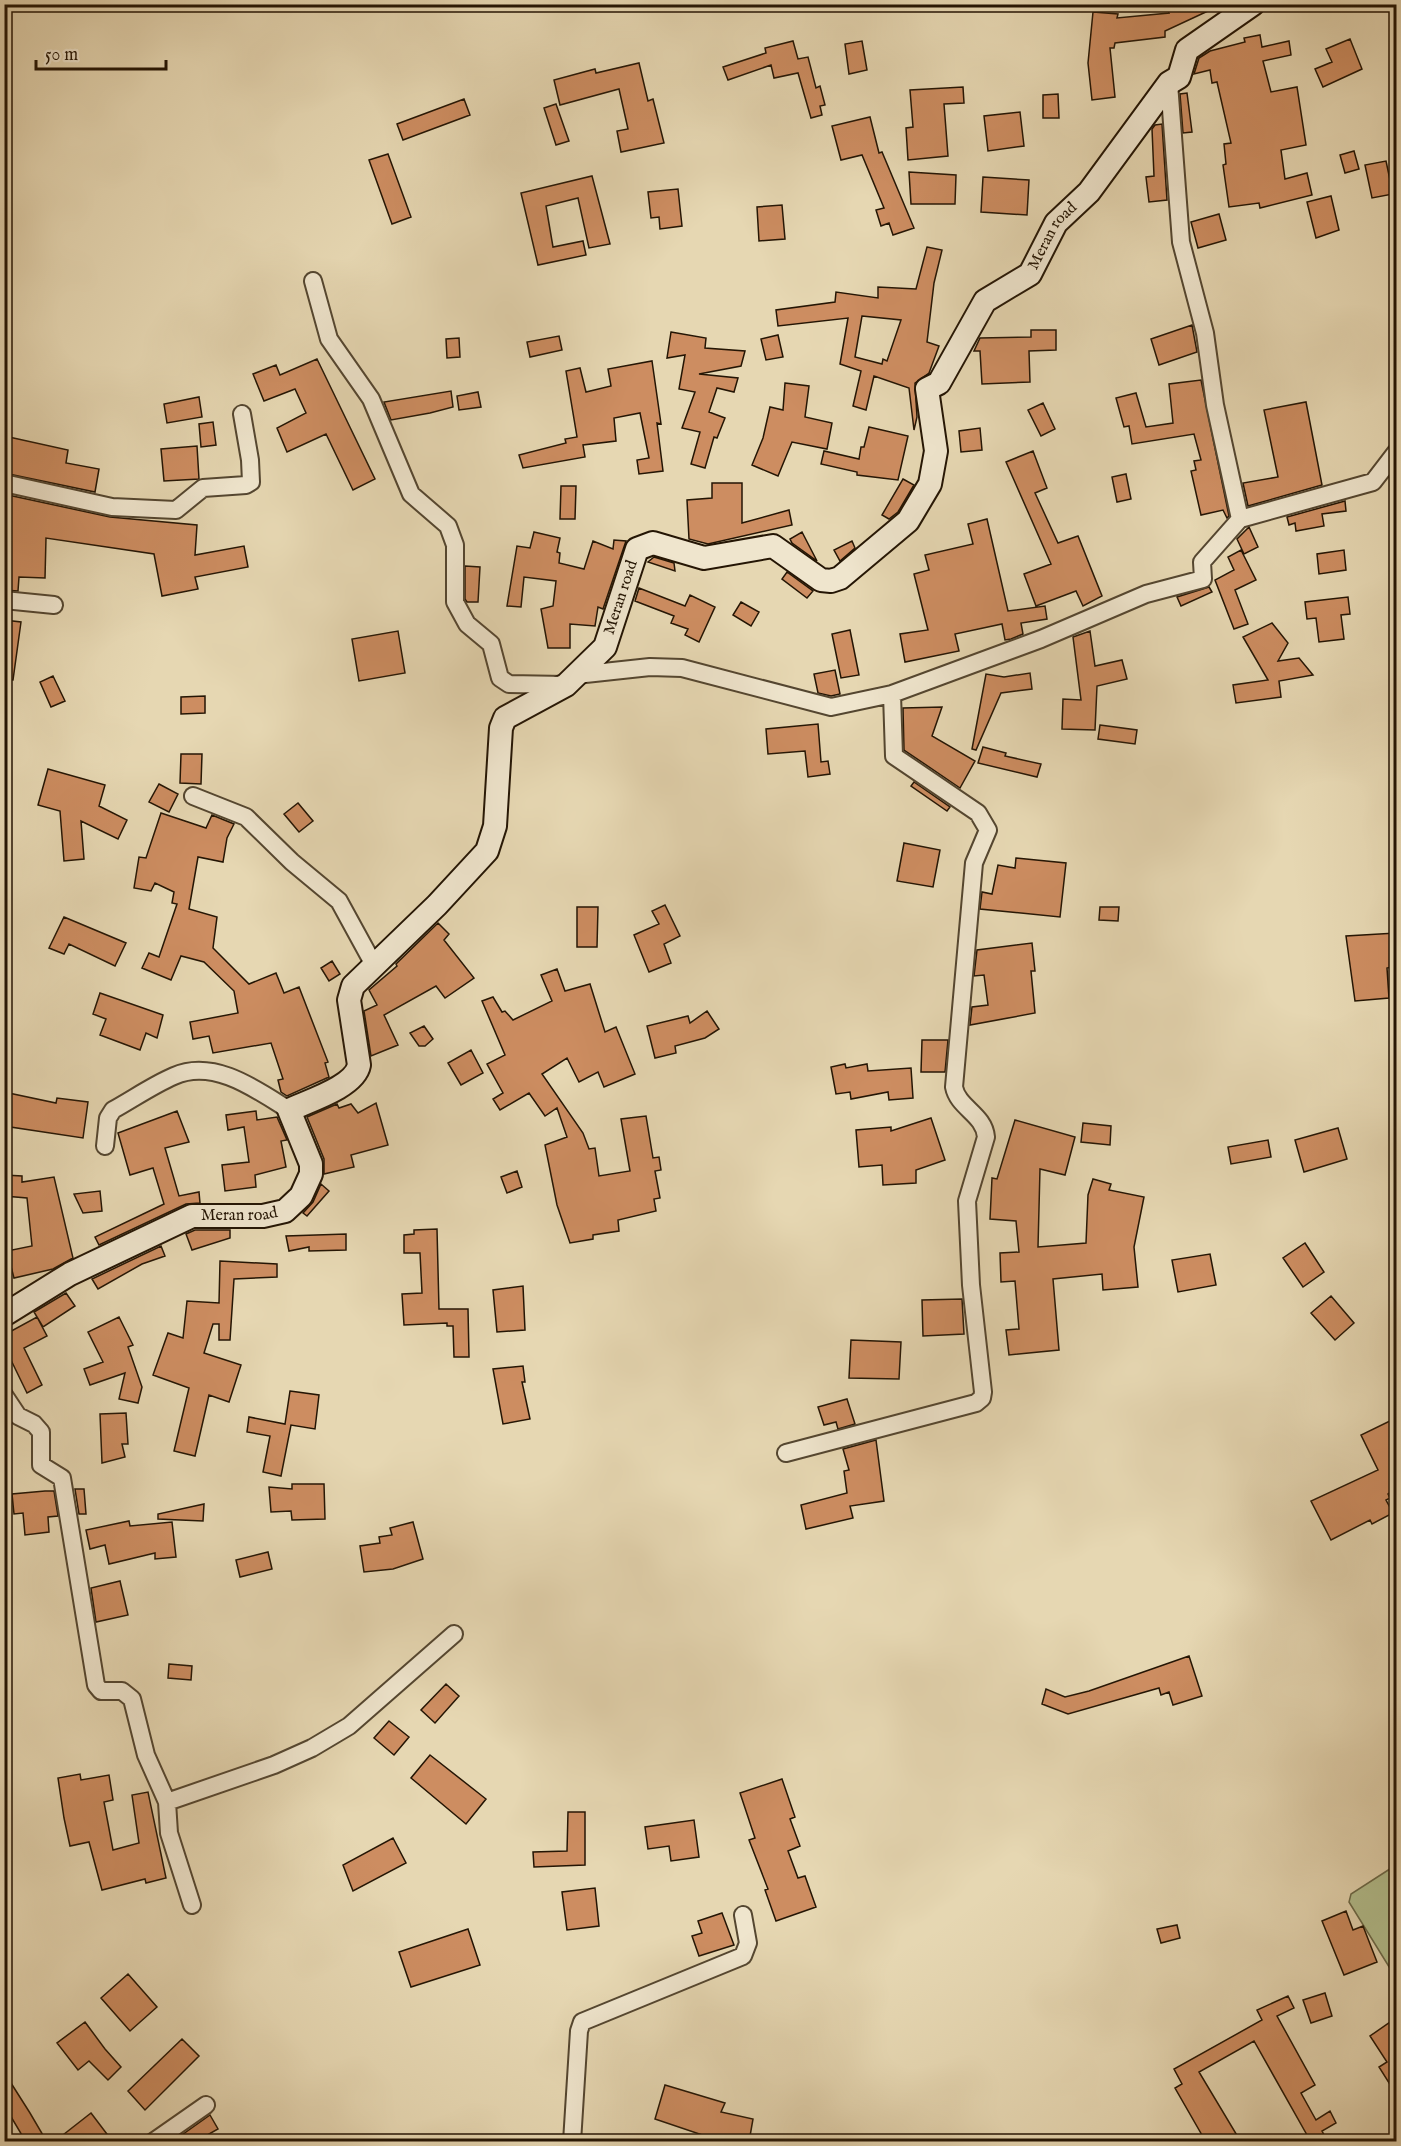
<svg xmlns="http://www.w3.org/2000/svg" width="1401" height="2146" font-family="'IM FELL English',serif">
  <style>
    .green { fill: #b3bf8e; stroke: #6c6a49; stroke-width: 1.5 }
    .building { fill: #cd8d61; stroke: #241504; stroke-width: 1.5; fill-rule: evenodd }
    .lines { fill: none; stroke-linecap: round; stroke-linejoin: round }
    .street-casing { stroke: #544630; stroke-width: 20 }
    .secondary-casing { stroke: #241504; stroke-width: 26 }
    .street { stroke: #efe5cd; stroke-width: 16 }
    .secondary { stroke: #efe5cd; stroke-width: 22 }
    .labels { text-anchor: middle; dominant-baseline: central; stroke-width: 6; stroke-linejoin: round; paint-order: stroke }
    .street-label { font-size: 16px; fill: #241504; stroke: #efe5cd }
  </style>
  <rect width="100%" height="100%" fill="#e6d7b2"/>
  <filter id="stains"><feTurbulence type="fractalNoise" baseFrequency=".00333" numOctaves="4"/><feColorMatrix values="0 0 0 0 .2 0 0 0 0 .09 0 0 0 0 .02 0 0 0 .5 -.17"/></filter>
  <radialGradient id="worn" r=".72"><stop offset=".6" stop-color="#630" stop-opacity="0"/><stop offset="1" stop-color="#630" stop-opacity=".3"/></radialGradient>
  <path class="green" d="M1396 1865V1978L1349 1902 1351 1894Z"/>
  <path class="building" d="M1165 4H1223L1165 31V37L1115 43 1114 48H1110L1115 97 1092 100 1088 63 1093 12 1118 14 1117 18 1169 13Z
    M1260 35 1262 47 1289 41 1291 55 1263 61 1271 92 1297 87 1306 145 1281 150 1285 179 1307 173 1312 195 1260 208 1259 203 1229 207 1223 165 1226 164 1224 144 1231 143 1217 82 1212 83 1210 70 1194 74 1199 58 1210 51 1245 42 1244 38Z
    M1350 39 1362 69 1323 87 1315 69 1332 62 1326 49Z
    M793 41 798 59 808 57 816 88 820 86 825 105 820 106 822 115 811 118 798 73 774 78 771 65 728 80 723 67 766 53 765 48Z
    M862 41 867 70 849 74 845 44Z
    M639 63 648 101 653 99 664 143 621 152 617 131 628 129 619 89 560 105 554 80 595 69 596 73Z
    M963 87 964 103 944 104 948 156 908 160 906 128 913 127 910 90Z
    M1187 93 1192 132 1183 133 1180 94Z
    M1058 94 1059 118H1043V95Z
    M464 99 470 115 403 140 397 124Z
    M556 104 569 141 556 145 544 108Z
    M1020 112 1024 146 988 151 984 116Z
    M870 117 879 153 882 152 914 228 893 235 889 223 881 226 876 210 884 208 862 155 841 160 832 126Z
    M1162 124 1167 200 1149 202 1146 177 1154 176 1152 129 1155 125Z
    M1354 151 1359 169 1345 173 1340 155Z
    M388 154 411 217 392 224 369 160Z
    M1386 161 1393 194 1372 198 1365 165Z
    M909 172 956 175 955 204H911Z
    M592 176 610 244 589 248 578 198 546 206 553 247 583 241 586 255 538 265 521 193Z
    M983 177 1029 180 1027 215 981 212Z
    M678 189 682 226 660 229 659 217 651 218 648 192Z
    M1331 196 1339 230 1316 238 1307 202Z
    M782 205 785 239 759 241 757 207Z
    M1219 214 1226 240 1198 248 1191 222Z
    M927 247 942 250 934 283 927 342 939 346 929 373 915 383 917 417 914 430 909 388 874 376 866 410 853 406 861 371 840 364 848 318 778 326 776 310 835 302 836 292 878 298V287L916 289ZM862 316 901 320 887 361 883 359 882 364 855 357Z
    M1192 325 1197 352 1159 365 1151 339Z
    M1031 330H1056V350L1029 351 1030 382 982 384 980 351H974L980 338 1031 337Z
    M671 332 706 338 705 348 745 351 741 366 699 374 738 378 734 392 717 388 709 412 725 418 717 438 714 437 705 468 691 464 700 432 682 428 695 392 679 389 685 355 667 358Z
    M778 335 783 357 766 360 761 339Z
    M559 336 562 350 530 357 527 342Z
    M459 338 460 357 447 358 446 339Z
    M317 359 375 479 353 490 326 434 287 452 277 428 306 413 295 389 264 401 253 374 276 365 280 375Z
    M652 361 661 424 657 423 663 471 639 474 637 460 649 458 640 413 614 418 616 441 583 445 585 457 523 468 519 455 566 443 565 439 577 437 566 371 580 368 586 392 611 386 608 369Z
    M1201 380 1229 516 1227 518 1223 510 1201 515 1191 471 1196 470 1194 461 1201 460 1194 434 1132 444 1129 426 1124 427 1116 398 1136 393 1146 427 1173 423 1169 384Z
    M785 383 809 386 805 417 832 423 827 449 792 442 778 476 752 465 763 438 770 407 783 410Z
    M451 391 453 407 430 413 391 420 384 402Z
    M478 392 481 407 459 410 457 396Z
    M199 397 202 417 167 423 164 404Z
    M1306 402 1322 485 1248 506 1243 483 1278 477 1264 410Z
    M1043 403 1055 429 1041 436 1028 410Z
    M213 422 216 445 201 447 199 424Z
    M869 427 908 436 898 480 857 475V472L821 464 824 451 859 459 861 447H864Z
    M980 428 982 450 961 452 959 431Z
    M9 437 68 450 66 463 99 469 95 492 4 473V456Z
    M197 446 199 479 164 481 161 449Z
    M1033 451 1047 488 1035 493 1058 543 1078 536 1102 596 1083 606 1076 591 1036 606 1024 574 1051 564 1006 462Z
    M1126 474 1131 499 1117 502 1112 477Z
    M903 479 914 485 898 512 889 519 882 515Z
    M712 483H742V523L789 510 792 525 708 544 689 539 687 500 712 498Z
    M561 486H576L575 519H560Z
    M8 495 110 517 197 525 195 555 244 546 248 567 195 577 198 589 162 596 154 554 46 538 45 578 19 577 18 591 4 590V513Z
    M1345 501 1346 511 1322 514 1324 526 1296 531 1295 523 1289 525 1287 517Z
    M987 519 1008 611 1045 606 1047 619 1021 623 1023 634 1011 639 1005 640 1002 624 955 634 959 651 905 662 900 634 928 630 914 574 929 570 925 555 973 544 968 524Z
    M1249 527 1258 547 1244 554 1237 539Z
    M534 532 560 538 557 552 560 553 559 563 584 569 593 541 613 549 614 540 626 541 603 609 598 607 595 626 570 624V648H548L541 609 553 606 556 581 524 577 521 607 507 606 517 546 530 548Z
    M802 532 817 561 792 543 790 539Z
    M852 541 855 548 840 561 834 550Z
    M1241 550 1256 580 1235 590 1248 624 1234 629 1215 580 1234 570 1228 557Z
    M1344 550 1346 570 1319 574 1317 554Z
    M654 557 674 563 675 571 648 562Z
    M465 566 480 567 478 602H467L465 599Z
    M787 572 813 591 807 598 782 579Z
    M1209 587 1212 592 1181 606 1177 597Z
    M639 588 685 606 690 595 715 607 699 642 685 635 688 629 671 623 674 616 635 601Z
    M1348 597 1350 614 1341 615 1344 639 1319 642 1316 618 1307 619 1305 602Z
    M741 602 759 612 751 626 733 615Z
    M4 620 21 622 13 680 4 679Z
    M1272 623 1288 643 1278 661 1299 658 1313 675 1279 681 1281 697 1236 703 1233 685 1268 680 1243 637Z
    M850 630 859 675 841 678 832 634Z
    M398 631 405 673 359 681 352 639Z
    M1090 631 1095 666 1122 660 1127 679 1097 686 1095 730 1062 729 1063 699 1081 700 1073 637Z
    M835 670 840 694 831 696 818 693 814 674Z
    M1030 673 1032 689 1001 693 976 750 972 749 986 674 1004 677Z
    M53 676 65 701 51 707 40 682Z
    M205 696V713L181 714V697Z
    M942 707 932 736 975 761 960 788 904 750 903 708Z
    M818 724 821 762 828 761 830 774 808 777 805 751 768 754 766 729Z
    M1100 725 1137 730 1135 744 1098 739Z
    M983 747 1006 753 1005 756 1041 764 1037 777 978 763Z
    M181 754H202L201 784 180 783Z
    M48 769 105 785 99 806 127 820 118 839 81 821 84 859 64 861 60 811 38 805Z
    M914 782 950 807 947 811 911 786Z
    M159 784 178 794 169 812 149 802Z
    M298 803 313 821 299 832 284 814Z
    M161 813 206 828 212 815 234 824 227 838 223 862 198 857 189 909 217 917 213 948 249 984 276 973 284 993 299 987 328 1062 325 1063 329 1077 287 1096 281 1092 278 1080 283 1079 271 1043 213 1053 209 1036 193 1039 190 1022 238 1013 234 991 204 962 181 956 171 980 142 968 149 953 159 957 177 904 172 903 174 892 155 883 151 891 134 888 139 857 146 858Z
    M904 843 940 850 933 887 897 881Z
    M1016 858 1066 863 1060 917 980 909 982 892 992 894 998 865 1015 868Z
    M665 905 680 936 664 944 671 963 649 972 634 935 659 924 652 911Z
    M577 907H598L597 947H577Z
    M1100 907H1119L1118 921 1099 920Z
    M64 917 126 943 115 966 69 944 64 954 49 948Z
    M438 923 449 934 444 940 474 978 445 998 436 986 384 1015 398 1045 371 1056 364 1011 377 1005 369 990 397 966 396 964Z
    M1396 933V966L1387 968 1389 998 1355 1001 1346 936Z
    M1032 943 1035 971H1031L1035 1013 970 1025 972 1007 988 1005 984 975 974 976 977 950Z
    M332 961 340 974 329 981 321 968Z
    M557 969 565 991 590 984 605 1032 616 1027 635 1074 604 1087 598 1072 579 1082 567 1058 542 1074 583 1133 589 1149 595 1148 599 1176 630 1171 621 1119 646 1116 653 1158 659 1157 661 1170 655 1171 660 1198 654 1199 656 1211 618 1220 619 1231 593 1235V1239L570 1243 557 1205 545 1145 567 1137 557 1108 545 1116 529 1093 500 1110 493 1099 503 1093 487 1064 505 1055 482 1001 493 997 502 1012 505 1011 513 1020 552 1001 541 975Z
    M100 993 163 1015 157 1038 146 1033 140 1050 100 1035 106 1019 93 1014Z
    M707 1011 719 1029 705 1038 675 1046 676 1053 655 1058 647 1026 688 1016 690 1023Z
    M424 1026 433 1039 425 1046H419L410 1033Z
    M922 1040H948L945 1072H921Z
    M471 1050 483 1073 461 1085 448 1063Z
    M845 1064 846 1068 867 1064 868 1071 911 1068 913 1098 889 1100 888 1092 851 1099 850 1092 836 1094 831 1067Z
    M4 1092 56 1103 57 1098 88 1102 83 1138 4 1126Z
    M376 1103 388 1145 351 1155 354 1167 324 1174V1159L307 1117 337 1104 339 1108 351 1104 358 1113Z
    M177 1111 189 1142 165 1148 179 1196 199 1192 200 1203 186 1204 99 1245 95 1237 164 1204 153 1168 130 1175 118 1133Z
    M256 1111 257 1120 277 1117 287 1140 281 1141 286 1167 255 1175 256 1187 225 1191 222 1165 249 1162 244 1127 228 1130 226 1115Z
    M931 1118 945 1160 916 1170V1183L883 1185 882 1165 859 1167 856 1130 891 1127V1131Z
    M1015 1120 1075 1137 1065 1175 1040 1169 1038 1247 1086 1243 1088 1195 1093 1179 1111 1184 1109 1190 1144 1197 1134 1247 1138 1287 1103 1290 1102 1274 1053 1279 1059 1350 1009 1355 1006 1330 1019 1329 1015 1281 1001 1282 1000 1253 1019 1252 1016 1221 990 1219 992 1178 997 1179Z
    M1083 1123 1111 1126 1110 1145 1081 1142Z
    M1338 1128 1347 1159 1304 1172 1295 1140Z
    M1268 1140 1271 1157 1231 1164 1228 1147Z
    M517 1171 522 1187 507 1193 501 1177Z
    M4 1175 22 1176V1182L54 1177 73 1258 53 1269 14 1278 7 1251 32 1246 27 1198 4 1196Z
    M321 1184 329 1191 307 1216 303 1213 313 1202Z
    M100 1191 102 1211 83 1213 74 1194Z
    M437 1229 439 1309H468L469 1357H454L453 1326H447V1323L404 1325 402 1294 422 1293 420 1253H404V1235L414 1234V1230Z
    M195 1230H230V1238L192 1250 186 1234Z
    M346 1234V1250L309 1251V1247L289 1251 286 1236Z
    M1305 1243 1324 1272 1303 1287 1283 1258Z
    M161 1246 165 1256 142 1264 98 1289 92 1279Z
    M1210 1254 1216 1285 1178 1292 1172 1260Z
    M220 1261 277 1264V1277L234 1279 230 1340H219V1324H213L204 1353 241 1365 229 1402 209 1395 195 1456 174 1451 189 1388 153 1375 168 1333 183 1338 187 1301 219 1303Z
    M523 1286 525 1330 497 1332 493 1290Z
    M66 1293 75 1306 43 1327 34 1312Z
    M1331 1296 1354 1323 1335 1340 1311 1313Z
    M962 1299 964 1334 923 1336 922 1300Z
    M37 1317 47 1336 24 1348 42 1385 27 1393 9 1356 4 1359V1335Z
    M119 1317 133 1345 128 1347 142 1387 138 1403 119 1399 125 1373 90 1385 84 1369 103 1362 88 1332Z
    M851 1340 901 1342 899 1379 849 1378Z
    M523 1366 525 1382H522L530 1419 503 1424 493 1369Z
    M290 1391 319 1395 315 1429 291 1425 281 1476 263 1472 270 1436 247 1432 249 1417 285 1424Z
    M847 1399 855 1424 838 1429 836 1422 824 1425 818 1407Z
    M126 1413 128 1444H122L125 1457 102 1463 100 1414Z
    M1396 1418V1488L1388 1494 1390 1498 1386 1500 1393 1513 1372 1524 1370 1520 1331 1540 1311 1501 1378 1470 1361 1435Z
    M876 1440 884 1501 850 1506 853 1518 806 1529 801 1505 847 1493 844 1471 849 1470 843 1449Z
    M292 1484H324L325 1519 292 1520 291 1511 271 1512 269 1487 292 1489Z
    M75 1489H84L86 1514H79Z
    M45 1491H54L58 1516 48 1517 49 1532 25 1535 23 1513 14 1514 12 1494Z
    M204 1504 203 1521 158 1519V1514Z
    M129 1521 130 1526 172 1522 176 1557 155 1559V1553L109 1564 105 1545 90 1549 86 1530Z
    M413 1522 423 1559 393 1569 364 1572 360 1546 380 1543 379 1537 392 1535 390 1528Z
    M268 1552 272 1569 240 1577 236 1560Z
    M120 1581 128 1615 96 1622 91 1588Z
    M1189 1656 1202 1696 1173 1705 1169 1692 1161 1695 1159 1688 1068 1714 1042 1704 1046 1689 1065 1697 1089 1691Z
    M169 1664 192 1666 191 1680 168 1678Z
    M446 1684 459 1696 435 1723 421 1710Z
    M389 1721 409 1737 394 1755 374 1738Z
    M430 1755 486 1799 466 1824 411 1778Z
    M80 1774 81 1780 109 1775 113 1800 104 1802 113 1850 139 1843 132 1795 148 1792 166 1878 146 1883 145 1879 102 1890 89 1842 70 1846 64 1818 58 1778Z
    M782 1779 795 1817 790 1819 800 1846 788 1851 798 1878 805 1876 816 1907 776 1921 765 1890 768 1889 749 1840 755 1838 740 1793Z
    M568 1812H585V1865L534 1867 533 1852 567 1851Z
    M694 1820 699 1857 671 1861 669 1846 648 1849 645 1827Z
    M393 1838 406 1863 353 1891 343 1865Z
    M595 1888 599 1926 567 1930 562 1892Z
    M1346 1911 1353 1930 1363 1926 1377 1962 1344 1975 1322 1921Z
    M722 1913 734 1945 699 1956 692 1936 702 1933 698 1921Z
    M1177 1925 1180 1938 1161 1943 1157 1929Z
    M468 1929 480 1965 411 1987 399 1952Z
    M128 1974 157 2007 130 2031 101 1998Z
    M1325 1993 1332 2016 1311 2023 1303 2000Z
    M1288 1996 1294 2008 1277 2016 1315 2085 1301 2093 1316 2120 1330 2111 1336 2123 1322 2131 1328 2142H1311L1254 2041 1199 2072 1241 2142H1206L1175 2088 1182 2084 1174 2069 1262 2020 1257 2010Z
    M1396 2018V2094L1379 2067 1387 2062 1370 2036Z
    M85 2022 105 2049 121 2067 108 2080 89 2061 78 2070 57 2043Z
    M182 2039 199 2056 145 2110 128 2091Z
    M4 2072 30 2113 47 2142H26L4 2105Z
    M665 2085 725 2103 721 2112 753 2119 749 2142H723L655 2119Z
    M91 2113 113 2142H54Z
    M210 2115 218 2129 195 2142H172Z"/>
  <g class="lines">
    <defs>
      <path id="street" d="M1169 83 1181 242 1205 333 1215 405 1240 519
        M313 281 329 339 371 399 411 494 448 526 455 545V602L467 624 491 644 500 678 509 684 565 685
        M4 483 112 507 176 510 203 488 246 485 251 482 250 460 242 414
        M4 600 54 605
        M576 675 650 667 682 668 831 707 892 694 1041 639 1146 594 1203 579 1202 562 1240 519 1373 482 1396 452
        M193 796 246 817 292 862 339 901 374 965
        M105 1146 108 1118 113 1110C133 1099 153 1085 174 1076 214 1058 257 1090 289 1110
        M4 1395 18 1416 34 1424 41 1432V1465L62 1478 96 1685 101 1691H122L132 1699 146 1755 167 1802 169 1833 192 1905
        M786 1453 976 1403 982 1398 983 1392 971 1285 967 1201 986 1137C984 1114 958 1108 954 1087L974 863 988 830 978 813 894 756 892 694
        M167 1802 274 1765 312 1748 349 1726 454 1634
        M153 2142 206 2105
        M572 2142 579 2031 582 2022 743 1956 748 1943 743 1915"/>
      <g id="secondary">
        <path id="s1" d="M4 1315 70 1274 192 1216H263L285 1211 301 1196 311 1174V1164L289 1110C308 1101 355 1087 359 1065L349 1000 353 986 437 905 487 851 495 826 501 728 505 718 566 685 605 647 637 549 653 543 704 558 773 546 821 580 831 581 840 578 908 521 930 484 936 451 927 389 939 383 985 301 1030 274 1056 223 1089 192 1169 83 1179 77 1187 50 1253 4"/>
      </g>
    </defs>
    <use href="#street" class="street-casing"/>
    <use href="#secondary" class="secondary-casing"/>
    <use href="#street" class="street"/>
    <use href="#secondary" class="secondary"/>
  </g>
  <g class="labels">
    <g class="street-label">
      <text stroke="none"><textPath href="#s1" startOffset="1790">Meran road</textPath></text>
      <text stroke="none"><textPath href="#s1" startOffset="1088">Meran road</textPath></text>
      <text stroke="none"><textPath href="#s1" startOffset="260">Meran road</textPath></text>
    </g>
  </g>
  <rect width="1401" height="2146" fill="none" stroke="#e6d7b2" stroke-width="24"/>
  <rect x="6" y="6" width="1389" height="2134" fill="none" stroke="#241504" stroke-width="3"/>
  <rect x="12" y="12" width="1377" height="2122" fill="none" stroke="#241504" stroke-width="1.5"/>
  <path d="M36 60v9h130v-9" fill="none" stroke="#241504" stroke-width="3"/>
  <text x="45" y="60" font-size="18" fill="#241504" stroke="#efe5cd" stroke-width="4.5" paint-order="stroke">50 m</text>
  <rect width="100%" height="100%" filter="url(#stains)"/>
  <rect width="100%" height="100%" fill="url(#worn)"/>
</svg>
